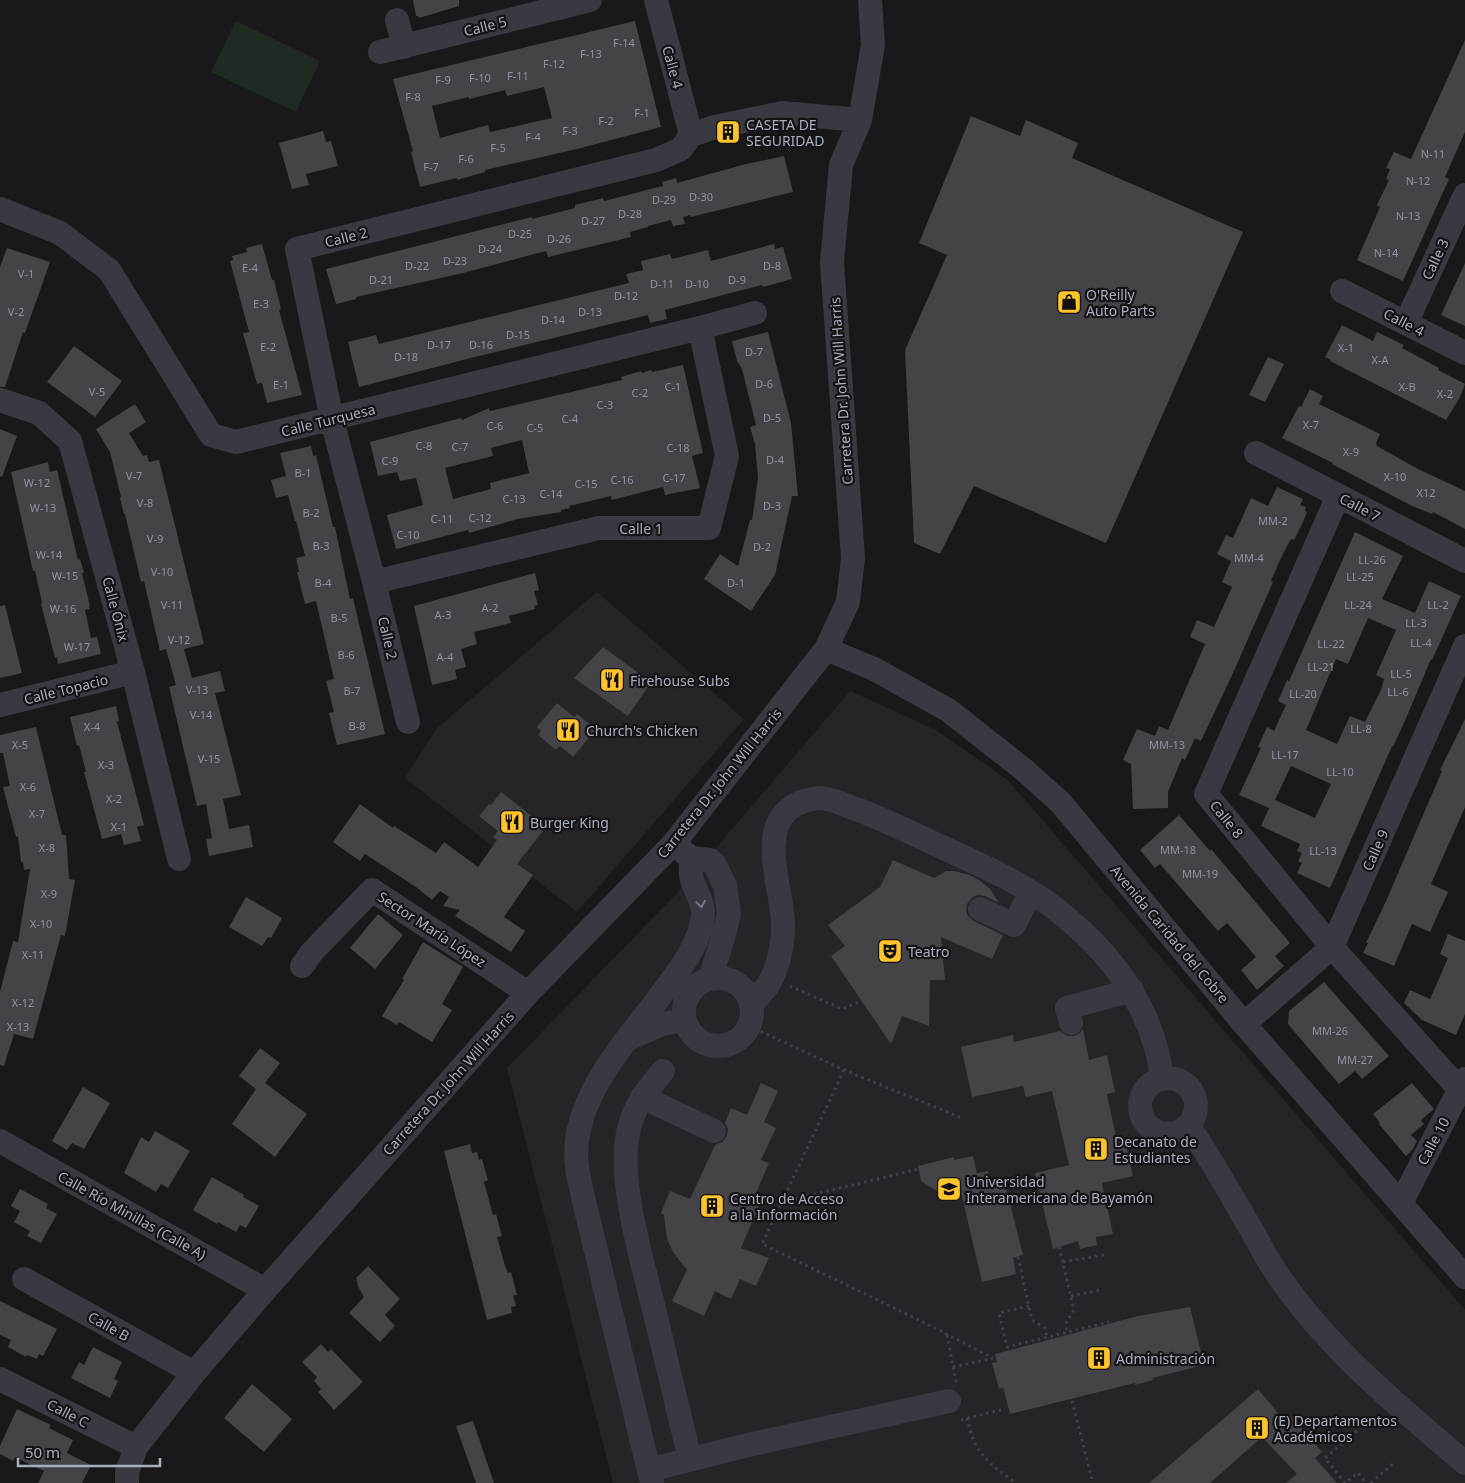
<svg xmlns="http://www.w3.org/2000/svg" width="1465" height="1483" font-family="'Noto Sans',sans-serif">
  <style>
    .built { fill: #252428 }
    .green { fill: #202a22 }
    .building { fill: #434348; fill-rule: evenodd }
    .lines { fill: none; stroke-linecap: round; stroke-linejoin: round }
    .path { stroke: #3f4148; stroke-width: 3; stroke-dasharray: 2.5 4; stroke-linecap: butt }
    .minor { stroke: #393a41; stroke-width: 24 }
    .oneway { stroke: #777a85 }
    .labels { text-anchor: middle; dominant-baseline: central; stroke-width: 4.5; stroke-linejoin: round; paint-order: stroke }
    .number-label { font-size: 11px; fill: #90939f }
    .street-label { font-size: 14px; fill: #aaaebc; stroke: #141416 }
    .poi-label { font-size: 14px; fill: #aaaebc; stroke: #141416; text-anchor: start }
  </style>
  <rect width="100%" height="100%" fill="#19191b"/>
  <path class="built" d="M597 592 744 719 577 912 405 778 437 728Z
    M850 691 936 730 1008 780 1465 1310V1483H613L507 1068 679 891Z"/>
  <path class="green" d="M236 21 320 61 296 112 211 72Z"/>
  <path class="building" d="M413 0H459V6L419 18 418 16H416Z
    M635 21 661 127 577 149 485 170V172L457 180V178L420 187 411 152 413 151 393 79ZM544 87 552 118 490 132 488 125 440 138 432 106 469 97V99L505 90 507 96Z
    M1465 40V132L1445 177 1449 179 1403 281 1357 260 1380 207 1377 205 1389 180 1386 179 1390 169 1386 168 1394 152 1411 159Z
    M971 116 1020 136 1026 120 1078 143 1072 158 1243 232 1106 543 974 486 940 554 914 543 905 350 947 255 919 243Z
    M323 131 326 142 331 141 338 166 306 174 309 185 292 189 279 143Z
    M784 156 793 192 691 217 690 215 683 217 685 224 673 226 671 220 648 226V227L630 232 631 237 548 257 546 251 463 273 356 297V299L336 304 326 269 532 217V219L575 208V205L603 198 604 201 647 190 663 186 662 182 676 178 677 183 746 164Z
    M262 244 272 280H274L281 309 279 310 302 395 267 403 262 383 257 384 243 333 249 332 230 261 233 260 232 256 247 252 246 248Z
    M774 244 775 249 783 247 792 279 763 287 762 285 665 310 667 319 650 323 648 315 467 359 359 387 348 342 376 335 379 344 629 283 626 274 643 270 641 261 670 254 672 259 708 250 711 261Z
    M7 248 50 262 25 333 23 332 5 387H0V267Z
    M1465 263V326L1441 315Z
    M1342 325 1373 341 1377 332 1404 345 1402 348 1439 368 1438 370 1465 384 1459 399 1446 420 1330 361 1331 360 1325 357Z
    M768 332 791 423 798 496H792L775 575 751 611 704 579 720 554 738 566 750 520H752L758 478 755 444 750 427 756 425 742 369 737 361 732 341Z
    M74 346 122 381 95 417 47 382Z
    M1268 357 1284 364 1265 402 1249 395Z
    M683 365 703 453 692 456 700 488 665 495 663 487 612 500 611 496 569 506 570 508 561 510V512L518 519 469 533 468 530 396 549 387 515 423 505 416 478 400 481 397 472 378 476 370 442 461 418 462 420 489 408 490 411 507 407 622 380 621 377 641 371 642 373 651 370 652 372ZM522 440 529 473 490 483 491 489 453 499 445 468 493 456 491 448Z
    M1310 389 1323 396 1319 404 1380 434 1376 443 1377 446 1418 469 1465 491V529L1433 512 1432 514 1412 506 1332 464 1333 463 1282 438 1299 406 1301 407Z
    M135 404 146 422 129 433 143 456 147 455 149 462 159 460 204 644 184 649 192 678 220 671 225 691 215 693 241 795 223 799 229 829 249 825 253 847 209 856 206 839 212 838 206 804 197 806 169 687 176 685 166 649 160 651 144 581 141 582 125 514H124L120 498 121 497 110 452 96 429Z
    M0 429 17 436 2 477 0 476Z
    M311 446 313 456 316 455 333 527H335L350 599 353 598 385 734 337 745 329 713 334 712 326 681 334 679 316 601 305 604 297 572H299L296 558 305 556 296 521H295L288 495 276 498 271 480 286 476 280 453Z
    M48 462 50 472 57 470 58 474 78 560 80 559 84 573H82L90 606H89L90 609 85 610 91 638 97 637 101 654 58 664 57 657 55 658 41 604 42 603 35 571H33L11 472Z
    M1277 487 1303 499 1300 505 1306 507 1305 511 1307 512 1303 522 1294 540 1291 539 1280 560 1271 581 1273 582 1233 673 1201 741 1195 738 1185 760 1182 758 1168 792V808L1133 809 1131 764 1123 760 1137 729 1155 736 1159 726 1168 730 1205 644 1190 637 1197 620 1214 627 1232 587 1222 582 1231 561 1217 554 1226 535 1233 538 1251 498 1268 506Z
    M1355 532 1403 556 1382 599 1415 613 1429 581 1461 596 1432 660 1431 659 1407 716 1393 747 1392 746 1330 888 1297 873 1302 863 1298 861 1302 853 1297 851 1300 844 1261 826 1269 808 1239 795 1261 748 1258 747 1267 727 1274 731 1286 705 1278 701 1287 680 1289 681ZM1368 618 1396 630 1376 675 1384 679 1381 690 1365 722 1350 716 1337 744 1306 730 1336 659 1348 664ZM1291 766 1331 784 1315 818 1275 800Z
    M535 573 539 590 534 591 538 605 534 606 535 609 509 616 511 623 474 632 477 644 461 649 466 667 455 670 457 679 432 685 414 606Z
    M5 605 22 673 0 678V606Z
    M603 647 651 682 628 716 574 678Z
    M557 703 574 717 577 714 596 729 573 757 560 746 556 750 538 735 541 731 537 727Z
    M116 706 119 721 117 722 144 825 137 827 141 841 124 845 121 834 102 839 84 772H86L79 745 77 746 70 717Z
    M1465 719V807L1431 884 1448 892 1430 932 1412 924 1394 966 1363 953 1368 943H1366L1386 901 1442 771 1440 770Z
    M36 727 62 835H66L69 879 75 880 65 936 61 935 33 1039 14 1034 4 1066 0 1065V992L13 941 18 942 30 869 24 870 23 862H21L18 836 16 837 3 787 10 786 3 753H0V735Z
    M501 792 546 827 517 864 533 875 504 917 525 931 511 952 455 916 460 910 443 906 449 897 440 891 432 900 416 887 365 854 360 861 333 842 360 804 393 828 394 826 436 853 444 842 478 867 497 840 493 837 498 831 479 816 489 804 491 805Z
    M1179 815 1210 851 1211 849 1290 943 1275 956 1284 966 1257 990 1241 970 1256 957 1227 923 1218 931 1160 864 1155 868 1140 850Z
    M893 860 934 878 946 871H954L970 875 979 880 990 889 999 903 985 896 978 895 973 897 967 904 966 911 968 916 974 921 1003 935 992 959 941 937 945 980H930L929 1026 902 1016 891 1044 831 956 845 946 828 925 880 887Z
    M246 897 282 918 271 938 268 937 262 946 229 927Z
    M378 914 403 935 375 969 350 948Z
    M1448 934 1465 941V1014L1456 1035 1422 1020 1404 1003 1410 990 1430 999 1448 958 1440 954Z
    M423 942 463 967 442 1004 452 1010 432 1042 399 1022 397 1025 382 1016 404 980 402 979Z
    M1324 982 1389 1056 1362 1079 1355 1071 1339 1084 1288 1024 1289 1011Z
    M1083 1029 1089 1060 1107 1055 1115 1092 1107 1094 1117 1142 1125 1140 1133 1176 1102 1183 1113 1234 1096 1237 1097 1245 1080 1249 1078 1241 1053 1249 1035 1173 1069 1165 1052 1091 1026 1097 1023 1086 972 1097 961 1047 1013 1035 1014 1042 1060 1031 1067 1036H1074L1080 1033Z
    M260 1048 280 1063 265 1083 307 1114 275 1157 232 1124 256 1089 239 1076Z
    M761 1083 778 1091 764 1122 776 1128 761 1160 769 1163 755 1195 762 1199 741 1248 769 1258 756 1286 740 1279 731 1299 715 1291 704 1316 672 1301 687 1270 673 1252 667 1239 664 1215 661 1213 670 1191 690 1199 715 1145 722 1142 727 1136 728 1129 725 1123 731 1108 747 1115Z
    M1412 1083 1434 1109 1421 1120 1424 1124 1411 1135 1417 1141 1413 1149 1406 1156 1379 1124 1380 1123 1373 1114Z
    M83 1087 110 1103 84 1149 72 1143 67 1150 52 1141Z
    M155 1131 190 1151 168 1188 161 1184 156 1192 124 1173 141 1137 149 1142Z
    M470 1144 472 1153 477 1152 479 1160 482 1159 488 1180 484 1182 493 1215 496 1214 502 1236 497 1237 505 1266 508 1273 511 1272 517 1295 513 1296 516 1306 511 1307 512 1313 487 1320 444 1151Z
    M973 1156 977 1173 988 1171 990 1182 1004 1179 1023 1255 1013 1258 1016 1274 982 1282 961 1192 943 1195 921 1181 918 1166 954 1157V1160Z
    M212 1177 244 1195 243 1197 259 1206 246 1228 240 1225 236 1232 218 1222 217 1224 193 1210Z
    M20 1189 48 1204 46 1208 57 1214 41 1243 27 1236 30 1231 14 1222 20 1211 11 1206Z
    M368 1266 400 1299 385 1315 395 1326 380 1342 349 1313 364 1297 358 1286 356 1278Z
    M0 1301 57 1329 43 1356 39 1354 37 1359 27 1355 26 1357 8 1347 11 1340 0 1335Z
    M1190 1307 1204 1365 1152 1378 1153 1380 1135 1385V1383L1010 1414 1003 1387 999 1389 992 1363 997 1362 995 1354 1138 1316Z
    M321 1344 328 1352 331 1349 363 1382 334 1410 318 1392 321 1389 314 1381 317 1377 302 1362Z
    M93 1347 122 1362 114 1379 118 1381 110 1398 71 1378 79 1362 84 1365Z
    M252 1384 292 1419 264 1452 224 1418Z
    M1258 1389 1283 1419 1289 1414 1322 1452 1315 1458 1337 1483H1286L1297 1474 1262 1437 1210 1483H1149Z
    M17 1409 51 1425 49 1428 73 1440 67 1453 91 1465 82 1483H38L44 1471 15 1457 13 1461 0 1454V1446Z
    M473 1421 494 1483H476L456 1426Z"/>
  <g class="lines">
    <path class="path" d="M790 986 842 1009 861 1001
      M749 1026 844 1070 962 1118
      M844 1070 762 1244 925 1323 993 1358
      M782 1202 919 1169
      M1059 1247 1074 1310 1066 1323 1067 1333
      M1018 1257 1032 1320 1045 1328 1047 1338
      M1063 1262 1104 1255
      M1071 1296 1101 1290
      M1029 1306 999 1313 1007 1347 1109 1322
      M947 1335 956 1381H954
      M953 1367 993 1358
      M1072 1401 1093 1483
      M967 1418C969 1426 971 1434 974 1441 982 1460 1001 1472 1016 1483
      M961 1420 1004 1409
      M1357 1431 1325 1458 1345 1483 1358 1473 1366 1483
      M1371 1483 1394 1463"/>
    <path class="minor" d="M656 0 691 135
      M397 20 404 47
      M380 52 590 0
      M0 209 60 233 109 270 211 435 236 442 700 328 755 313
      M1342 291 1465 353
      M1406 323 1465 195
      M0 400 39 413 70 441 133 672 179 859
      M1256 453 1465 561
      M1338 496 1206 794 1332 947 1460 1090
      M374 582 599 528H709L727 456 700 328
      M826 649 874 669 948 710 1023 769 1061 803 1244 1024 1465 1277
      M0 705 133 672
      M408 722 374 582 332 420 297 249 656 160 681 149 691 135 715 127 782 113 860 120
      M679 848 691 858 710 860 715 865 725 886 729 914 722 941 710 979
      M980 909 1014 925 1031 892
      M302 966 312 952 372 890 528 993
      M684 1012a34 34 0 1 1 68 0a34 34 0 1 1-68 0Z
      M751 1005C757 998 763 992 768 985 778 969 783 945 783 927 784 893 758 836 788 810 796 803 808 799 819 798 832 798 846 806 859 810 887 821 914 834 942 847 976 863 1011 878 1042 899 1061 912 1078 927 1094 943 1129 979 1157 1028 1162 1079
      M1071 1023 1067 1008 1132 990
      M1244 1024 1332 947 1465 646
      M630 1038 662 1024 685 1020
      M663 1071C647 1090 633 1107 628 1133 619 1181 639 1249 651 1297 664 1351 677 1405 690 1459
      M1140 1106a28 28 0 1 1 56 0a28 28 0 1 1-56 0Z
      M642 1097 714 1131
      M1188 1125C1213 1161 1233 1199 1255 1236 1262 1249 1269 1263 1278 1275 1328 1349 1398 1406 1465 1463
      M0 1141 265 1290
      M1401 1203 1465 1079
      M24 1279 194 1373
      M0 1379 136 1447
      M649 1470 744 1446 949 1401
      M127 1483V1472L136 1447 194 1373 265 1290 528 993 674 843 826 649 848 602 853 558 832 262 841 165 860 120 873 45 870 0
      M652 1483 583 1197C581 1187 578 1177 577 1167 568 1098 632 1036 669 984 683 965 700 942 703 916 704 902 696 893 692 880 690 874 691 865 691 858"/>
  </g>
  <defs><path id="oneway-chevron" d="M-2-3.5L2.5 0L-2 3.5" fill="none" stroke-width="1.6" stroke-linecap="round" stroke-linejoin="round" transform="scale(1.25)"/></defs>
  <use class="oneway" href="#oneway-chevron" transform="translate(701 904) rotate(81)"/>
  <defs>
    <symbol id="building-square" viewBox="-11 -11 22 22"><rect x="-9" y="-9" width="18" height="18" rx="4" fill="#ffc42d" stroke="#141416"/><path d="M-4-6H4V6H1V3H-1V6H-4ZM-2.5-4.3h1.7v1.8h-1.7ZM.8-4.3h1.7v1.8H.8ZM-2.5-1h1.7V.8h-1.7ZM.8-1h1.7V.8H.8Z" fill="#111"/></symbol>
    <symbol id="shop-square" viewBox="-11 -11 22 22"><rect x="-9" y="-9" width="18" height="18" rx="4" fill="#ffc42d" stroke="#141416"/><path d="M-5-2.5h2.3a2.7 3.5 0 0 1 5.4 0H5L5.5 6h-11ZM-1.5-2.5h3a1.5 2.3 0 0 0-3 0Z" fill="#111"/></symbol>
    <symbol id="restaurant-square" viewBox="-11 -11 22 22"><rect x="-9" y="-9" width="18" height="18" rx="4" fill="#ffc42d" stroke="#141416"/><path d="M-5-6h1v4h1v-4h1v4h1v-4h1v5L-1.5 .5V6h-2V.5L-5-1ZM5-6V6H3V1.5H1.5Q1.5-4 5-6Z" fill="#111"/></symbol>
    <symbol id="theatre-square" viewBox="-11 -11 22 22"><rect x="-9" y="-9" width="18" height="18" rx="4" fill="#ffc42d" stroke="#141416"/><path d="M-5-5.5Q0-4 5-5.5V0Q5 5 0 6Q-5 5-5 0ZM-3.3-2.5H-1v1.5H-3.3ZM1-2.5H3.3v1.5H1ZM-2.8 1Q0 5.5 2.8 1Z" fill="#111"/></symbol>
    <symbol id="university-square" viewBox="-11 -11 22 22"><rect x="-9" y="-9" width="18" height="18" rx="4" fill="#ffc42d" stroke="#141416"/><path d="M0-5L7-2L0 1L-7-2ZM-4 1L0 2.5L4 1V4Q0 6-4 4Z" fill="#111"/></symbol>
  </defs>
  <g fill-rule="evenodd">
    <use href="#building-square" x="714" y="118" width="28" height="28"/>
    <use href="#shop-square" x="1055" y="288" width="28" height="28"/>
    <use href="#restaurant-square" x="598" y="666" width="28" height="28"/>
    <use href="#restaurant-square" x="554" y="716" width="28" height="28"/>
    <use href="#restaurant-square" x="498" y="808" width="28" height="28"/>
    <use href="#theatre-square" x="876" y="937" width="28" height="28"/>
    <use href="#building-square" x="1082" y="1135" width="28" height="28"/>
    <use href="#university-square" x="935" y="1175" width="28" height="28"/>
    <use href="#building-square" x="698" y="1192" width="28" height="28"/>
    <use href="#building-square" x="1085" y="1344" width="28" height="28"/>
    <use href="#building-square" x="1243" y="1414" width="28" height="28"/>
  </g>
  <g class="labels">
    <g class="number-label">
      <text x="624" y="42">F-14</text>
      <text x="591" y="53">F-13</text>
      <text x="554" y="63">F-12</text>
      <text x="518" y="75">F-11</text>
      <text x="480" y="77">F-10</text>
      <text x="443" y="79">F-9</text>
      <text x="413" y="96">F-8</text>
      <text x="642" y="112">F-1</text>
      <text x="606" y="120">F-2</text>
      <text x="570" y="130">F-3</text>
      <text x="533" y="136">F-4</text>
      <text x="498" y="147">F-5</text>
      <text x="1433" y="153">N-11</text>
      <text x="466" y="158">F-6</text>
      <text x="431" y="166">F-7</text>
      <text x="1418" y="180">N-12</text>
      <text x="701" y="196">D-30</text>
      <text x="664" y="199">D-29</text>
      <text x="630" y="213">D-28</text>
      <text x="1408" y="215">N-13</text>
      <text x="593" y="220">D-27</text>
      <text x="520" y="233">D-25</text>
      <text x="559" y="238">D-26</text>
      <text x="490" y="248">D-24</text>
      <text x="1386" y="252">N-14</text>
      <text x="455" y="260">D-23</text>
      <text x="417" y="265">D-22</text>
      <text x="772" y="265">D-8</text>
      <text x="250" y="267">E-4</text>
      <text x="26" y="273">V-1</text>
      <text x="381" y="279">D-21</text>
      <text x="737" y="279">D-9</text>
      <text x="662" y="283">D-11</text>
      <text x="697" y="283">D-10</text>
      <text x="626" y="295">D-12</text>
      <text x="261" y="303">E-3</text>
      <text x="16" y="311">V-2</text>
      <text x="590" y="311">D-13</text>
      <text x="553" y="319">D-14</text>
      <text x="518" y="334">D-15</text>
      <text x="439" y="344">D-17</text>
      <text x="481" y="344">D-16</text>
      <text x="268" y="346">E-2</text>
      <text x="1346" y="347">X-1</text>
      <text x="754" y="351">D-7</text>
      <text x="406" y="356">D-18</text>
      <text x="1380" y="359">X-A</text>
      <text x="764" y="383">D-6</text>
      <text x="281" y="384">E-1</text>
      <text x="673" y="386">C-1</text>
      <text x="1407" y="386">X-B</text>
      <text x="97" y="391">V-5</text>
      <text x="640" y="392">C-2</text>
      <text x="1445" y="393">X-2</text>
      <text x="605" y="404">C-3</text>
      <text x="772" y="417">D-5</text>
      <text x="570" y="418">C-4</text>
      <text x="1311" y="424">X-7</text>
      <text x="495" y="425">C-6</text>
      <text x="535" y="427">C-5</text>
      <text x="424" y="445">C-8</text>
      <text x="460" y="446">C-7</text>
      <text x="678" y="447">C-18</text>
      <text x="1351" y="451">X-9</text>
      <text x="775" y="459">D-4</text>
      <text x="390" y="460">C-9</text>
      <text x="303" y="472">B-1</text>
      <text x="134" y="475">V-7</text>
      <text x="1395" y="476">X-10</text>
      <text x="674" y="477">C-17</text>
      <text x="622" y="479">C-16</text>
      <text x="37" y="482">W-12</text>
      <text x="586" y="483">C-15</text>
      <text x="1426" y="492">X12</text>
      <text x="551" y="493">C-14</text>
      <text x="514" y="498">C-13</text>
      <text x="145" y="502">V-8</text>
      <text x="772" y="505">D-3</text>
      <text x="43" y="507">W-13</text>
      <text x="311" y="512">B-2</text>
      <text x="480" y="517">C-12</text>
      <text x="442" y="518">C-11</text>
      <text x="1273" y="520">MM-2</text>
      <text x="408" y="534">C-10</text>
      <text x="155" y="538">V-9</text>
      <text x="321" y="545">B-3</text>
      <text x="762" y="546">D-2</text>
      <text x="49" y="554">W-14</text>
      <text x="1249" y="557">MM-4</text>
      <text x="1372" y="559">LL-26</text>
      <text x="162" y="571">V-10</text>
      <text x="65" y="575">W-15</text>
      <text x="1360" y="576">LL-25</text>
      <text x="323" y="582">B-4</text>
      <text x="736" y="582">D-1</text>
      <text x="172" y="604">V-11</text>
      <text x="1358" y="604">LL-24</text>
      <text x="1438" y="604">LL-2</text>
      <text x="490" y="607">A-2</text>
      <text x="63" y="608">W-16</text>
      <text x="443" y="614">A-3</text>
      <text x="339" y="617">B-5</text>
      <text x="1416" y="622">LL-3</text>
      <text x="179" y="639">V-12</text>
      <text x="1421" y="642">LL-4</text>
      <text x="1331" y="643">LL-22</text>
      <text x="77" y="646">W-17</text>
      <text x="346" y="654">B-6</text>
      <text x="445" y="656">A-4</text>
      <text x="1321" y="666">LL-21</text>
      <text x="1401" y="673">LL-5</text>
      <text x="197" y="689">V-13</text>
      <text x="352" y="690">B-7</text>
      <text x="1398" y="691">LL-6</text>
      <text x="1303" y="693">LL-20</text>
      <text x="201" y="714">V-14</text>
      <text x="357" y="725">B-8</text>
      <text x="92" y="726">X-4</text>
      <text x="1361" y="728">LL-8</text>
      <text x="20" y="744">X-5</text>
      <text x="1167" y="744">MM-13</text>
      <text x="1285" y="754">LL-17</text>
      <text x="209" y="758">V-15</text>
      <text x="106" y="764">X-3</text>
      <text x="1340" y="771">LL-10</text>
      <text x="28" y="786">X-6</text>
      <text x="114" y="798">X-2</text>
      <text x="37" y="813">X-7</text>
      <text x="119" y="826">X-1</text>
      <text x="47" y="847">X-8</text>
      <text x="1178" y="849">MM-18</text>
      <text x="1323" y="850">LL-13</text>
      <text x="1200" y="873">MM-19</text>
      <text x="49" y="893">X-9</text>
      <text x="41" y="923">X-10</text>
      <text x="33" y="954">X-11</text>
      <text x="23" y="1002">X-12</text>
      <text x="18" y="1026">X-13</text>
      <text x="1330" y="1030">MM-26</text>
      <text x="1355" y="1059">MM-27</text>
    </g>
    <g class="street-label">
      <text transform="translate(485 26) rotate(-14)">Calle 5</text>
      <text transform="translate(673 67) rotate(75)">Calle 4</text>
      <text transform="translate(346 237) rotate(-14)">Calle 2</text>
      <text transform="translate(1435 259) rotate(-65)">Calle 3</text>
      <text transform="translate(1404 322) rotate(27)">Calle 4</text>
      <text transform="translate(841 391) rotate(-94)">Carretera Dr. John Will Harris</text>
      <text transform="translate(328 420) rotate(-14)">Calle Turquesa</text>
      <text transform="translate(1360 507) rotate(27)">Calle 7</text>
      <text x="641" y="528">Calle 1</text>
      <text transform="translate(116 609) rotate(75)">Calle Ónix</text>
      <text transform="translate(388 638) rotate(77)">Calle 2</text>
      <text transform="translate(66 689) rotate(-14)">Calle Topacio</text>
      <text transform="translate(719 783) rotate(-51)">Carretera Dr. John Will Harris</text>
      <text transform="translate(1227 819) rotate(51)">Calle 8</text>
      <text transform="translate(1375 850) rotate(-66)">Calle 9</text>
      <text transform="translate(432 929) rotate(33)">Sector María López</text>
      <text transform="translate(1170 934) rotate(50)">Avenida Caridad del Cobre</text>
      <text transform="translate(448 1083) rotate(-48)">Carretera Dr. John Will Harris</text>
      <text transform="translate(1433 1141) rotate(-62)">Calle 10</text>
      <text transform="translate(132 1215) rotate(29)">Calle Río Minillas (Calle A)</text>
      <text transform="translate(109 1326) rotate(29)">Calle B</text>
      <text transform="translate(68 1413) rotate(27)">Calle C</text>
    </g>
    <g class="poi-label">
      <text x="746" y="124">CASETA DE<tspan x="746" dy="16">SEGURIDAD</tspan></text>
      <text x="1086" y="294">O'Reilly<tspan x="1086" dy="16">Auto Parts</tspan></text>
      <text x="630" y="680">Firehouse Subs</text>
      <text x="586" y="730">Church's Chicken</text>
      <text x="530" y="822">Burger King</text>
      <text x="908" y="951">Teatro</text>
      <text x="1114" y="1141">Decanato de<tspan x="1114" dy="16">Estudiantes</tspan></text>
      <text x="966" y="1181">Universidad<tspan x="966" dy="16">Interamericana de Bayamón</tspan></text>
      <text x="730" y="1198">Centro de Acceso<tspan x="730" dy="16">a la Información</tspan></text>
      <text x="1116" y="1358">Administración</text>
      <text x="1274" y="1420">(E) Departamentos<tspan x="1274" dy="16">Académicos</tspan></text>
    </g>
  </g>
  <path d="M18 1458v8h142v-8" fill="none" stroke="#aaaebc" stroke-width="2.5"/>
  <text x="25" y="1458" font-size="15" fill="#aaaebc" stroke="#141416" stroke-width="4" paint-order="stroke">50 m</text>
</svg>
